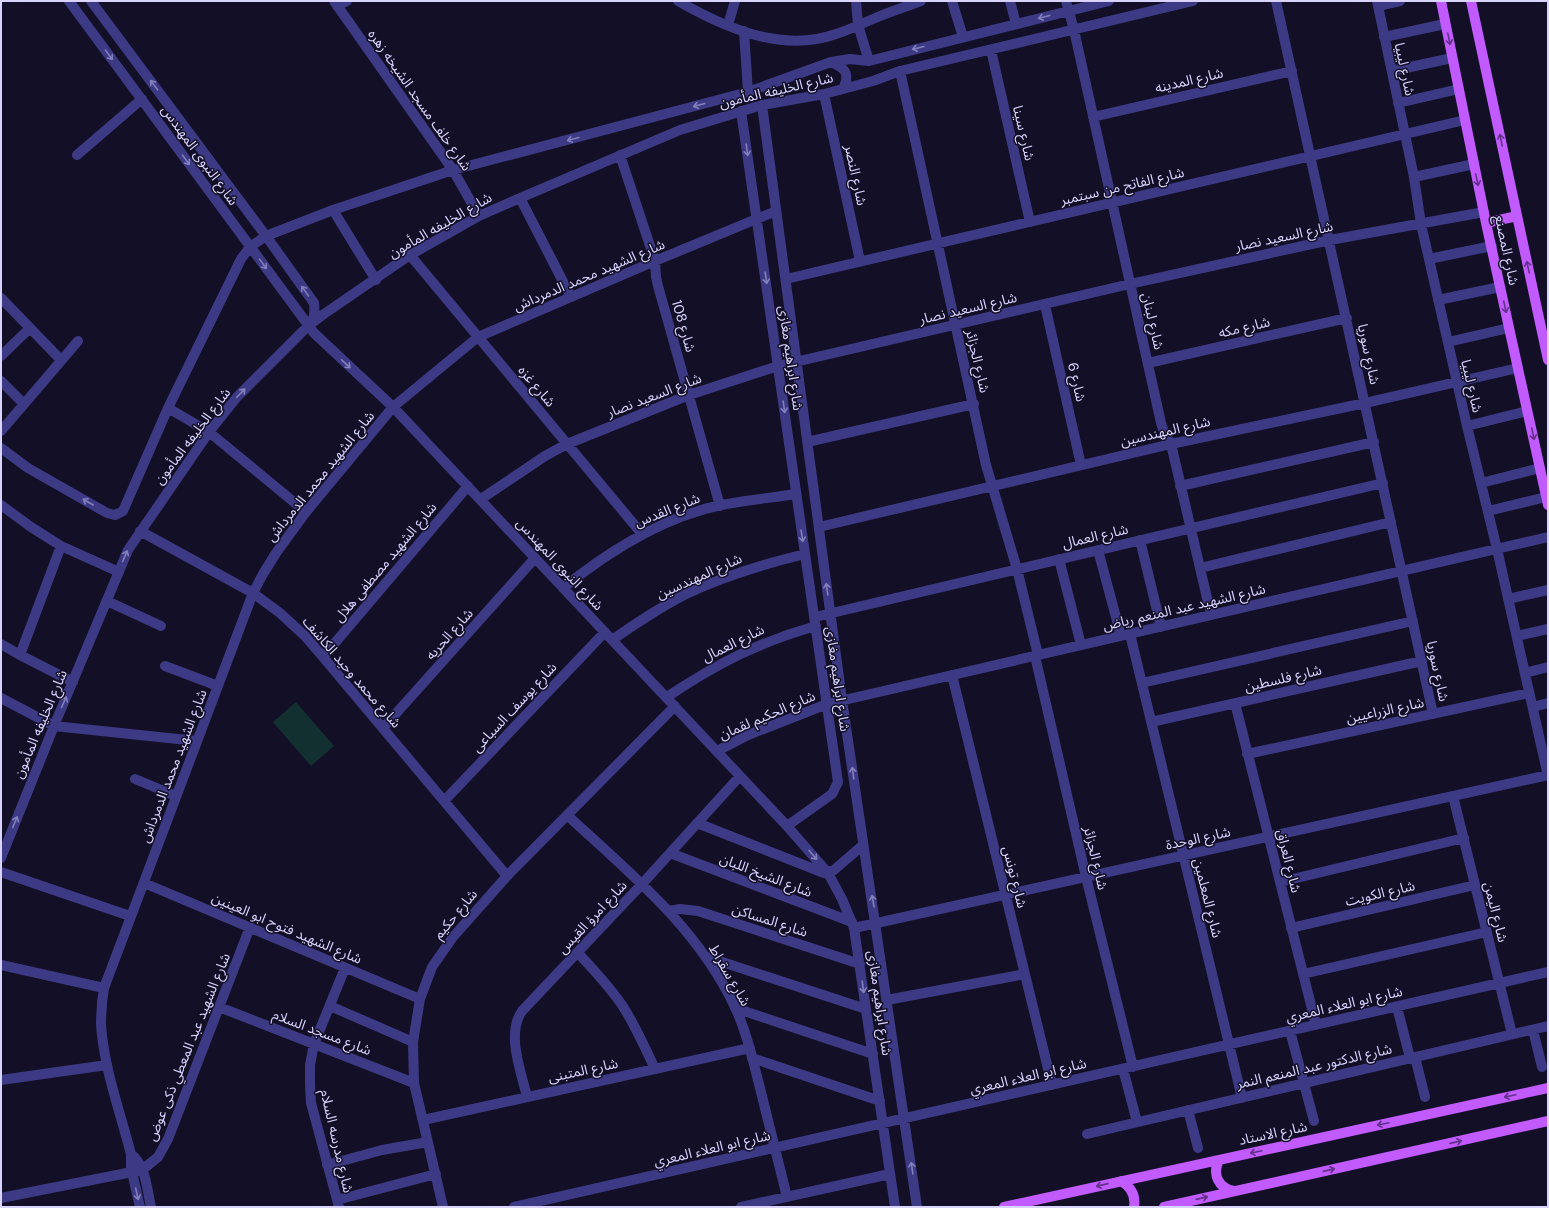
<svg xmlns="http://www.w3.org/2000/svg" width="1549" height="1208" font-family="'DM Sans','Noto Sans Arabic',sans-serif">
  <style>
    .green { fill: #12302f }
    .lines { fill: none; stroke-linecap: round; stroke-linejoin: round }
    .minor { stroke: #3d3a85; stroke-width: 10 }
    .major { stroke: #c25bff; stroke-width: 10 }
    .oneway { stroke: #837fbc }
    .oneway2 { stroke: #623188 }
    .labels { text-anchor: middle; dominant-baseline: central; stroke-width: 3; stroke-linejoin: round; paint-order: stroke }
    .street-label { font-size: 14px; fill: #d9d4ff; stroke: #130f26 }
  </style>
  <rect width="100%" height="100%" fill="#130f26"/>
  <path class="green" d="M296 702 334 746 311 766 273 722Z"/>
  <g class="lines">
    <path class="minor" d="M69 1 314 333 393 407 787 826 828 873 842 899 854 928 895 1207
      M91 1 266 236 314 303C315 311 315 318 310 324
      M334 1 453 170 479 216
      M678 1C725 28 782 53 836 34 849 30 861 24 873 19 889 12 905 7 921 1
      M856 1 858 25 869 61
      M952 1 963 37
      M1010 1 1016 24
      M1066 1 1074 30 1161 423 1164 432 1171 444 1211 615
      M1276 1 1433 714
      M1377 1 1414 177 1421 224 1467 426 1497 549 1548 776
      M337 6 347 1
      M1378 6 1400 1
      M728 25 735 1
      M744 31 748 92
      M1384 37 1445 24
      M991 50 1030 222
      M831 62C846 68 850 74 843 89
      M900 71 986 465 1017 569 1038 655
      M1392 71 1452 58
      M824 94 860 261
      M1398 103 1459 89
      M762 105 842 700 917 1207
      M741 111 838 782 832 794 787 826
      M1093 117 1292 71
      M77 155 142 99
      M620 155 655 261 656 277 658 286 720 506
      M1414 177 1474 164
      M520 198 571 297
      M333 210 376 280
      M410 255 642 534
      M1429 259 1492 246
      M786 279 1465 120
      M1 298 61 360
      M1438 300 1500 287
      M1045 305 1081 465
      M1448 342 1509 328
      M1 356 30 328
      M1148 363 1347 318
      M1 381 24 404
      M168 408 209 432 306 512
      M1467 426 1527 411
      M1 431 78 341
      M807 442 974 404
      M1 448 28 468 107 513 115 515 123 511 168 408 241 259 250 247 266 236 333 210 453 170 748 92 831 62 850 59 869 61 1109 1
      M1481 483 1540 468
      M1180 486 1374 442
      M481 499 545 456 567 444 689 395 778 366 1130 284 1330 240 1484 212
      M1 505 31 527 61 546 119 572
      M1488 511 1546 497
      M819 527 1171 444 1365 403 1518 368
      M140 531 253 593 280 613 305 636 323 657 507 876
      M1140 540 1161 627
      M1098 550 1121 636
      M1059 559 1081 645
      M1200 568 1391 522
      M563 588C609 551 662 517 721 505 746 500 771 498 796 494
      M1508 599 1548 590
      M107 601 161 626
      M815 617 1383 483
      M1130 634 1242 1098
      M1517 636 1548 629
      M612 640C635 624 659 608 684 595 723 576 764 564 805 554
      M1 644 20 655 73 682
      M20 655 61 546
      M1035 656 1086 877 1133 1067
      M323 657 468 486
      M165 666 218 686
      M1525 673 1548 667
      M952 675 1052 1085
      M1142 683 1413 621
      M667 697C716 664 759 642 816 626
      M1 698 54 726 197 741
      M1235 703 1316 1025
      M1533 707 1548 703
      M1151 722 1422 661
      M383 728 535 558
      M717 751 748 735 827 704 1548 537
      M1247 754 1529 693
      M135 779 176 796
      M1453 796 1512 1034
      M444 801 605 632
      M567 815C631 874 697 927 735 1007 747 1033 753 1061 760 1088 769 1124 778 1161 787 1197
      M697 823 824 873 834 870 863 845
      M670 853 852 922
      M1 858 54 726 128 550 209 432 237 397 308 326 324 314 410 255 479 216 520 198 680 130 762 105 824 94 873 81 900 71 1193 1
      M1 872 130 916
      M1280 882 1464 838
      M144 883 420 999
      M669 911 680 909 698 911 860 964
      M854 928 1548 775
      M1291 928 1475 885
      M578 953C593 969 609 986 622 1005 635 1025 645 1047 655 1069
      M707 957 866 1009
      M1 965 104 988
      M1303 974 1487 932
      M887 1000 1025 974
      M330 1006 413 1042
      M219 1007 414 1083
      M1397 1007 1410 1058
      M735 1008 873 1054
      M1533 1030 1542 1067
      M1290 1031 1314 1121
      M1415 1057 1425 1097
      M752 1058 880 1101
      M1123 1069 1137 1122
      M1 1080 107 1065
      M527 1097C521 1071 506 1034 522 1011L642 884 740 776
      M1188 1110 1198 1148
      M423 1120 750 1048
      M1087 1134 1548 1026
      M131 1154C146 1165 147 1190 151 1207
      M327 1165 382 1150 428 1142
      M1 1198 142 1170 158 1157 168 1139 250 927
      M337 1200 436 1174
      M140 1207 131 1168V1154C120 1112 104 1068 101 1025 101 1012 102 1000 104 988L253 593 263 574 276 553 306 512 393 407 478 337 655 261 776 211
      M339 1207 311 1103 310 1084V1065L314 1044 345 968
      M443 1207 414 1083 413 1042 420 999 432 967 453 937 507 876 675 706
      M514 1207 1548 972
      M741 1207 890 1174"/>
    <path class="major" d="M1441 1 1486 223 1548 505
      M1471 1 1548 360
      M1486 223 1517 216
      M1219 1160C1212 1174 1218 1188 1234 1191
      M1121 1181C1131 1187 1136 1195 1134 1207
      M1004 1207 1548 1088
      M1164 1207 1548 1121"/>
  </g>
  <defs><path id="oneway-shaft" d="M-6 0H5M1.5-3L5.5 0L1.5 3" fill="none" stroke-width="1.6" stroke-linecap="round" stroke-linejoin="round"/></defs>
  <g class="oneway">
    <use href="#oneway-shaft" transform="translate(1044 17) rotate(166)"/>
    <use href="#oneway-shaft" transform="translate(918 48) rotate(166)"/>
    <use href="#oneway-shaft" transform="translate(109 55) rotate(54)"/>
    <use href="#oneway-shaft" transform="translate(154 85) rotate(-127)"/>
    <use href="#oneway-shaft" transform="translate(699 105) rotate(165)"/>
    <use href="#oneway-shaft" transform="translate(573 139) rotate(165)"/>
    <use href="#oneway-shaft" transform="translate(747 150) rotate(82)"/>
    <use href="#oneway-shaft" transform="translate(186 160) rotate(54)"/>
    <use href="#oneway-shaft" transform="translate(263 264) rotate(54)"/>
    <use href="#oneway-shaft" transform="translate(766 278) rotate(82)"/>
    <use href="#oneway-shaft" transform="translate(305 291) rotate(-125)"/>
    <use href="#oneway-shaft" transform="translate(346 364) rotate(43)"/>
    <use href="#oneway-shaft" transform="translate(241 393) rotate(-46)"/>
    <use href="#oneway-shaft" transform="translate(784 407) rotate(82)"/>
    <use href="#oneway-shaft" transform="translate(88 502) rotate(-150)"/>
    <use href="#oneway-shaft" transform="translate(802 536) rotate(81)"/>
    <use href="#oneway-shaft" transform="translate(125 556) rotate(-67)"/>
    <use href="#oneway-shaft" transform="translate(827 589) rotate(-98)"/>
    <use href="#oneway-shaft" transform="translate(64 702) rotate(-66)"/>
    <use href="#oneway-shaft" transform="translate(853 773) rotate(-98)"/>
    <use href="#oneway-shaft" transform="translate(15 822) rotate(-68)"/>
    <use href="#oneway-shaft" transform="translate(813 855) rotate(49)"/>
    <use href="#oneway-shaft" transform="translate(873 901) rotate(-100)"/>
    <use href="#oneway-shaft" transform="translate(863 987) rotate(82)"/>
    <use href="#oneway-shaft" transform="translate(912 1168) rotate(-98)"/>
    <use href="#oneway-shaft" transform="translate(137 1194) rotate(77)"/>
  </g>
  <g class="oneway2">
    <use href="#oneway-shaft" transform="translate(1449 39) rotate(78)"/>
    <use href="#oneway-shaft" transform="translate(1501 140) rotate(-102)"/>
    <use href="#oneway-shaft" transform="translate(1477 180) rotate(78)"/>
    <use href="#oneway-shaft" transform="translate(1528 267) rotate(-102)"/>
    <use href="#oneway-shaft" transform="translate(1505 307) rotate(78)"/>
    <use href="#oneway-shaft" transform="translate(1533 434) rotate(78)"/>
    <use href="#oneway-shaft" transform="translate(1510 1096) rotate(168)"/>
    <use href="#oneway-shaft" transform="translate(1383 1124) rotate(168)"/>
    <use href="#oneway-shaft" transform="translate(1456 1142) rotate(-13)"/>
    <use href="#oneway-shaft" transform="translate(1256 1152) rotate(168)"/>
    <use href="#oneway-shaft" transform="translate(1329 1170) rotate(-13)"/>
    <use href="#oneway-shaft" transform="translate(1102 1185) rotate(167)"/>
    <use href="#oneway-shaft" transform="translate(1202 1198) rotate(-13)"/>
  </g>
  <g class="labels">
    <g class="street-label">
      <text transform="translate(1405 69) rotate(78)">شارع ليبيا</text>
      <text transform="translate(1189 80) rotate(-13)">شارع المدينه</text>
      <text transform="translate(776 90) rotate(-13)">شارع الخليفه المأمون</text>
      <text transform="translate(420 100) rotate(55)">شارع خلف مسجد الشيخه زهره</text>
      <text transform="translate(1024 133) rotate(77)">شارع سينا</text>
      <text transform="translate(200 155) rotate(54)">شارع النبوى المهندس</text>
      <text transform="translate(856 175) rotate(78)">شارع النصر</text>
      <text transform="translate(1122 186) rotate(-13)">شارع الفاتح من سبتمبر</text>
      <text transform="translate(440 225) rotate(-30)">شارع الخليفه المأمون</text>
      <text transform="translate(1284 236) rotate(-12)">شارع السعيد نصار</text>
      <text transform="translate(1507 250) rotate(78)">شارع المصنع</text>
      <text transform="translate(589 275) rotate(-23)">شارع الشهيد محمد الدمرداش</text>
      <text transform="translate(968 308) rotate(-13)">شارع السعيد نصار</text>
      <text transform="translate(1153 321) rotate(77)">شارع لبنان</text>
      <text transform="translate(684 326) rotate(74)">شارع 108</text>
      <text transform="translate(1244 327) rotate(-13)">شارع مكه</text>
      <text transform="translate(1369 354) rotate(78)">شارع سوريا</text>
      <text transform="translate(791 358) rotate(82)">شارع ابراهيم مغازى</text>
      <text transform="translate(978 361) rotate(77)">شارع الجزائر</text>
      <text transform="translate(1077 382) rotate(77)">شارع 6</text>
      <text transform="translate(537 386) rotate(50)">شارع غزه</text>
      <text transform="translate(1472 386) rotate(77)">شارع ليبيا</text>
      <text transform="translate(654 395) rotate(-21)">شارع السعيد نصار</text>
      <text transform="translate(1165 431) rotate(-13)">شارع المهندسين</text>
      <text transform="translate(192 436) rotate(-53)">شارع الخليفه المأمون</text>
      <text transform="translate(320 476) rotate(-51)">شارع الشهيد محمد الدمرداش</text>
      <text transform="translate(667 510) rotate(-22)">شارع القدس</text>
      <text transform="translate(1095 536) rotate(-13)">شارع العمال</text>
      <text transform="translate(385 562) rotate(-50)">شارع الشهيد مصطفى هلال</text>
      <text transform="translate(560 564) rotate(47)">شارع النبوى المهندس</text>
      <text transform="translate(699 576) rotate(-24)">شارع المهندسين</text>
      <text transform="translate(1184 607) rotate(-13)">شارع الشهيد عبد المنعم رياض</text>
      <text transform="translate(449 634) rotate(-48)">شارع الحريه</text>
      <text transform="translate(733 643) rotate(-26)">شارع العمال</text>
      <text transform="translate(1438 671) rotate(78)">شارع سوريا</text>
      <text transform="translate(352 672) rotate(49)">شارع محمد وحيد الكاشف</text>
      <text transform="translate(1283 678) rotate(-13)">شارع فلسطين</text>
      <text transform="translate(838 679) rotate(82)">شارع ابراهيم مغازى</text>
      <text transform="translate(514 707) rotate(-47)">شارع يوسف السباعى</text>
      <text transform="translate(1385 710) rotate(-12)">شارع الزراعيين</text>
      <text transform="translate(767 715) rotate(-23)">شارع الحكيم لقمان</text>
      <text transform="translate(40 724) rotate(-67)">شارع الخليفه المأمون</text>
      <text transform="translate(173 766) rotate(-69)">شارع الشهيد محمد الدمرداش</text>
      <text transform="translate(1198 838) rotate(-12)">شارع الوحدة</text>
      <text transform="translate(1096 858) rotate(77)">شارع الجزائر</text>
      <text transform="translate(1289 861) rotate(76)">شارع العراق</text>
      <text transform="translate(766 875) rotate(21)">شارع الشيخ اللبان</text>
      <text transform="translate(1015 877) rotate(76)">شارع تونس</text>
      <text transform="translate(1380 893) rotate(-13)">شارع الكويت</text>
      <text transform="translate(1208 898) rotate(76)">شارع المعلمين</text>
      <text transform="translate(1496 912) rotate(76)">شارع اليمن</text>
      <text transform="translate(455 914) rotate(-50)">شارع حكيم</text>
      <text transform="translate(592 917) rotate(-47)">شارع امرؤ القيس</text>
      <text transform="translate(770 920) rotate(18)">شارع المساكن</text>
      <text transform="translate(287 928) rotate(23)">شارع الشهيد فتوح ابو العينين</text>
      <text transform="translate(730 975) rotate(60)">شارع سقراط</text>
      <text transform="translate(880 1003) rotate(82)">شارع ابراهيم مغازى</text>
      <text transform="translate(1344 1004) rotate(-13)">شارع ابو العلاء المعري</text>
      <text transform="translate(322 1032) rotate(21)">شارع مسجد السلام</text>
      <text transform="translate(188 1047) rotate(-68)">شارع الشهيد عبد المعطي ذكى عوض</text>
      <text transform="translate(1314 1066) rotate(-13)">شارع الدكتور عبد المنعم النمر</text>
      <text transform="translate(583 1070) rotate(-12)">شارع المتبنى</text>
      <text transform="translate(1028 1076) rotate(-13)">شارع ابو العلاء المعري</text>
      <text transform="translate(1273 1133) rotate(-12)">شارع الاستاد</text>
      <text transform="translate(337 1141) rotate(77)">شارع مدرسه السلام</text>
      <text transform="translate(712 1148) rotate(-13)">شارع ابو العلاء المعري</text>
    </g>
  </g>
  <rect width="1549" height="1208" fill="none" stroke="#d9d4ff" stroke-width="4"/>
</svg>
